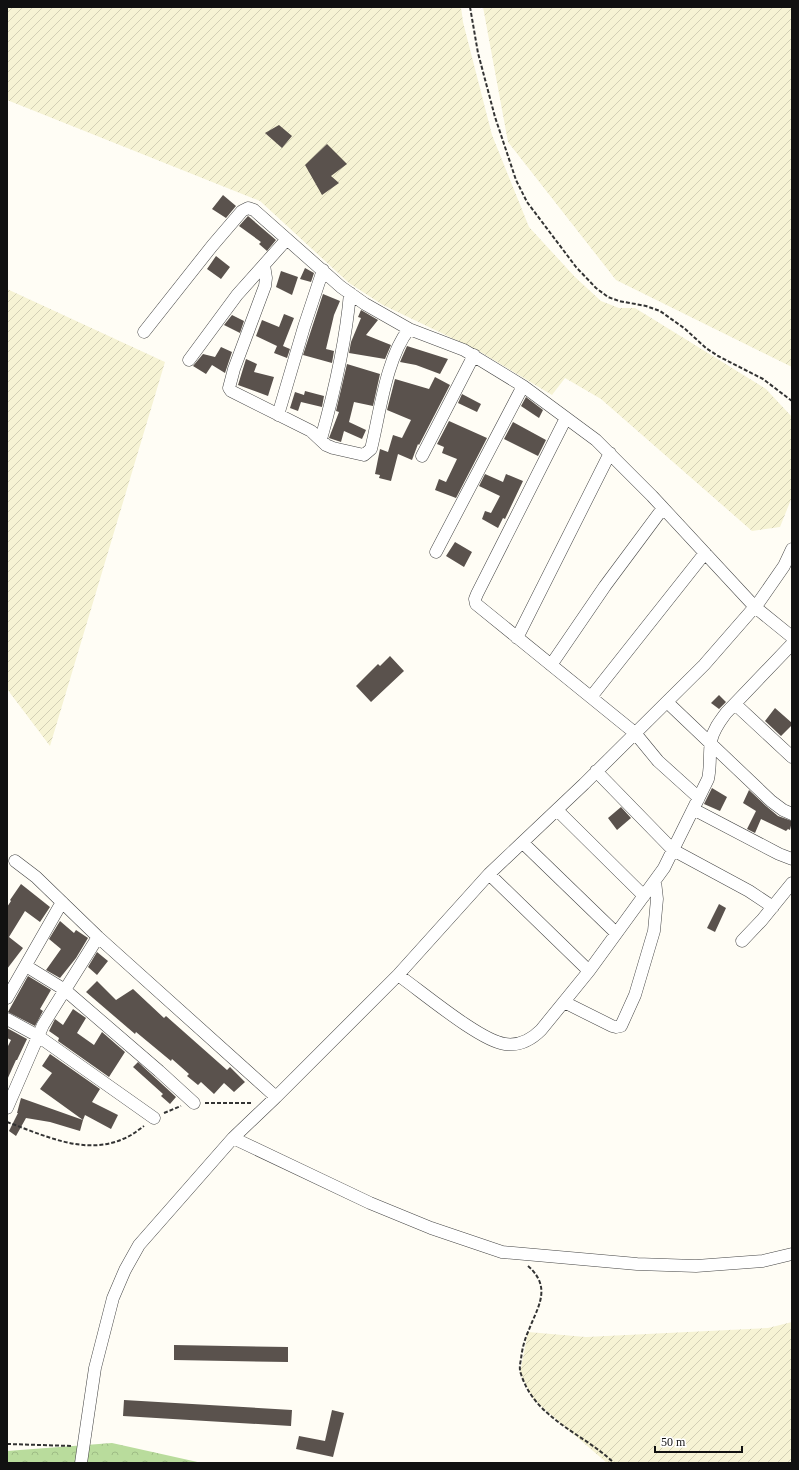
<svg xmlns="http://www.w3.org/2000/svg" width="799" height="1470" font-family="Georgia,serif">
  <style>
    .farmland { fill: url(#farmland-furrows) }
    .forest { fill: url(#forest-crowns) }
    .building { fill: #5a524d }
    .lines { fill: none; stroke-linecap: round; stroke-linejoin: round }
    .minor-casing { stroke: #444; stroke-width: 13 }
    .path { stroke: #333; stroke-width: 2; stroke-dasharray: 4 2; stroke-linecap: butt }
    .minor { stroke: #fff; stroke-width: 12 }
  </style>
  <defs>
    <pattern id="farmland-furrows" width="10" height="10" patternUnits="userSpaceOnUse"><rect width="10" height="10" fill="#f6f3d4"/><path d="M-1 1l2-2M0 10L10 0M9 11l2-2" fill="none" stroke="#d2cfb5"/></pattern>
    <pattern id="forest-crowns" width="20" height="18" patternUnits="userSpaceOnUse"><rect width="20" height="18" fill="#b9dc9c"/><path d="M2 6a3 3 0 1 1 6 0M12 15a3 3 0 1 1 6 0" fill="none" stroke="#9ebc85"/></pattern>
  </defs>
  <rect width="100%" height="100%" fill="#fffdf5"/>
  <path class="farmland" d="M7 7H461L463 22 492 135 529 227 575 277 601 301 619 308H635L661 324 766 389 792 417V497L780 527 752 531 601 399 565 378 552 395 479 351 383 305 349 283 260 201 7 100Z
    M483 7H792V367L616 280 508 142Z
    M7 289 165 362 50 746 7 689Z
    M792 1322V1463H607L534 1400 520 1373 528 1332 586 1337 768 1328Z"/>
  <path class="forest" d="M112 1443 202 1463H7V1451Z"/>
  <path class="building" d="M279 125 292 136 282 148 265 133Z
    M327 144 347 164 331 176 339 183 322 195 305 165Z
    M223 195 236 206 226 218 212 209Z
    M248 216 276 240 267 251 259 244 261 242 239 226Z
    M216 256 230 267 221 279 207 269Z
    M305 268 314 273 311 282 300 279Z
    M281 271 298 277 292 295 276 287Z
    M323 294 340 301 334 315 326 349 334 351 332 363 303 355Z
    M361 310 378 320 366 335 391 345 385 359 349 353 351 342 361 318 358 317Z
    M284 314 294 318 283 346 290 349 287 358 274 353 277 346 256 336 262 320 279 327Z
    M232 315 244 321 240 333 224 325Z
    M407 346 448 359 440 374 416 365 400 362Z
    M221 347 232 352 225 373 212 365 206 374 193 366 203 354 215 357Z
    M246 359 257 364 254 372 274 377 268 396 238 385Z
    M347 364 380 374 373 406 354 402 349 422 366 430 362 439 344 431 341 442 329 438 339 412 336 411Z
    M435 377 450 385 419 445 418 444 412 460 398 454 391 481 379 478 380 475 375 474 380 449 388 452 393 435 402 438 411 420 387 410 395 379 429 389Z
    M305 391 324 396 322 407 301 402 298 411 290 408 295 392 304 395Z
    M462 394 481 404 477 412 458 403Z
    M526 397 543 410 539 418 521 406Z
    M449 421 487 438 456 498 435 490 439 479 446 482 457 459 442 453 444 447 437 444Z
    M513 422 546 440 538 456 504 439Z
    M485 474 503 482 506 474 523 481 505 519 503 518 498 528 482 519 485 511 491 513 500 496 479 486Z
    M455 542 472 552 464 567 446 556Z
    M390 656 404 671 371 702 356 686 378 664 380 666Z
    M719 695 726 702 719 709 711 703Z
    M775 708 792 723V725L781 736 765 721Z
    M712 788 727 797 720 811 704 804Z
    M749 790 766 806 778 816 792 821 790 830 788 829 786 831 761 819 755 833 747 829 756 811 743 803Z
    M621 807 631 818 617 830 608 818Z
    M21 884 50 907 40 922 25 911 9 937 23 948 7 969V907L11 901 10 900Z
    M719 904 726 908 715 932 707 928Z
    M60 921 74 933 76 930 88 938 76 958 60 978 46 970 61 949 49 939Z
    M97 952 108 961 97 975 88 967Z
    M28 976 51 990 40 1009 43 1011 35 1026 8 1012Z
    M97 981 116 1000 133 989 164 1018 166 1016 227 1070 230 1067 245 1082 234 1092 224 1083 214 1094 201 1082 198 1085 187 1076 189 1074 172 1059 171 1061 136 1032 135 1034 86 992Z
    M73 1009 86 1018 77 1033 94 1045 102 1032 125 1052 109 1077 58 1041 59 1038 49 1031 55 1019 63 1025Z
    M7 1028 27 1039 17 1060H16L7 1080V1048L11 1040 7 1038Z
    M50 1054 100 1089 92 1102 118 1115 111 1129 85 1115 83 1120 40 1089 52 1073 42 1066Z
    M138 1062 176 1097 170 1104 161 1096 163 1094 133 1067Z
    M21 1098 83 1120 80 1131 50 1122 26 1118 16 1136 9 1131 18 1113H17Z
    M174 1345 288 1347V1362L174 1360Z
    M124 1400 292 1410 291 1426 123 1416Z
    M332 1410 344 1413 333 1457 296 1449 299 1436 325 1441Z"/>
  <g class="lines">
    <defs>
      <path id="minor" d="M264 265 266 278 265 286 234 369 229 388 231 391 311 431 326 445 333 448 364 455 371 449C380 413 386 358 409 329
        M144 332 212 246 242 211 248 208 254 210 341 287 365 304 409 329 464 350 523 386 596 440 652 496 755 607 792 637
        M189 360 237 295 287 239
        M278 415 304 327 323 270
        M566 418 477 594 475 599 476 604 635 733 658 761 699 798
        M321 439C334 393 346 341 350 293
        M422 456 474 355
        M436 552 523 386
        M517 638 610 453
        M551 665 605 586 663 508
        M591 697 705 553
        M667 702 771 801 783 810 792 814
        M735 704 792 757
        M596 771 673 850 749 891 773 907
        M693 809 779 854 792 859
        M557 810 644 896
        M523 843 616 933
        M15 861 36 877 98 937 276 1097
        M742 941 762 920 792 883
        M26 966 65 990 159 1071 194 1103
        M589 971 664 868 708 779C711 766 709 754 711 741 713 730 720 721 726 713L792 644
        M398 975C421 991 480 1041 505 1044 519 1046 531 1040 541 1030L589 971 489 874
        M7 998 62 902
        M564 1002 612 1026 616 1027 621 1026 635 995 654 931 657 899 655 881
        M7 1019 38 1036 154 1118
        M7 1108 43 1025 98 937
        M233 1138 370 1203 431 1228 502 1252 637 1264 696 1266 763 1261 792 1254
        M81 1463 95 1368 113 1298 125 1270 139 1245 233 1138 276 1097 398 975 489 874 584 784 704 665 759 602 784 566 792 549"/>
    </defs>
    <use href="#minor" class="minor-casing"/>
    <path class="path" d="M470 7 478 53 495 117 516 180 527 202 576 267 596 288 608 297 619 301 646 306 660 311 684 328 706 348 718 356 763 379 792 401
      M205 1103H252
      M164 1113 181 1106
      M7 1122C43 1135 85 1156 123 1139 131 1136 137 1131 144 1126
      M528 1266C553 1288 537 1308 528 1332 524 1341 522 1350 521 1359 520 1364 519 1369 521 1374 535 1419 583 1433 614 1463
      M7 1444 73 1446"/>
    <use href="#minor" class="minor"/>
  </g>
  <rect width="799" height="1470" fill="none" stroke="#111111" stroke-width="16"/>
  <path d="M655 1446v6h87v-6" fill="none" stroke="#111111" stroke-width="2"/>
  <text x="661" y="1446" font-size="12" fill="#111111" stroke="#ffffff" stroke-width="3" paint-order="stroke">50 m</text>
</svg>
